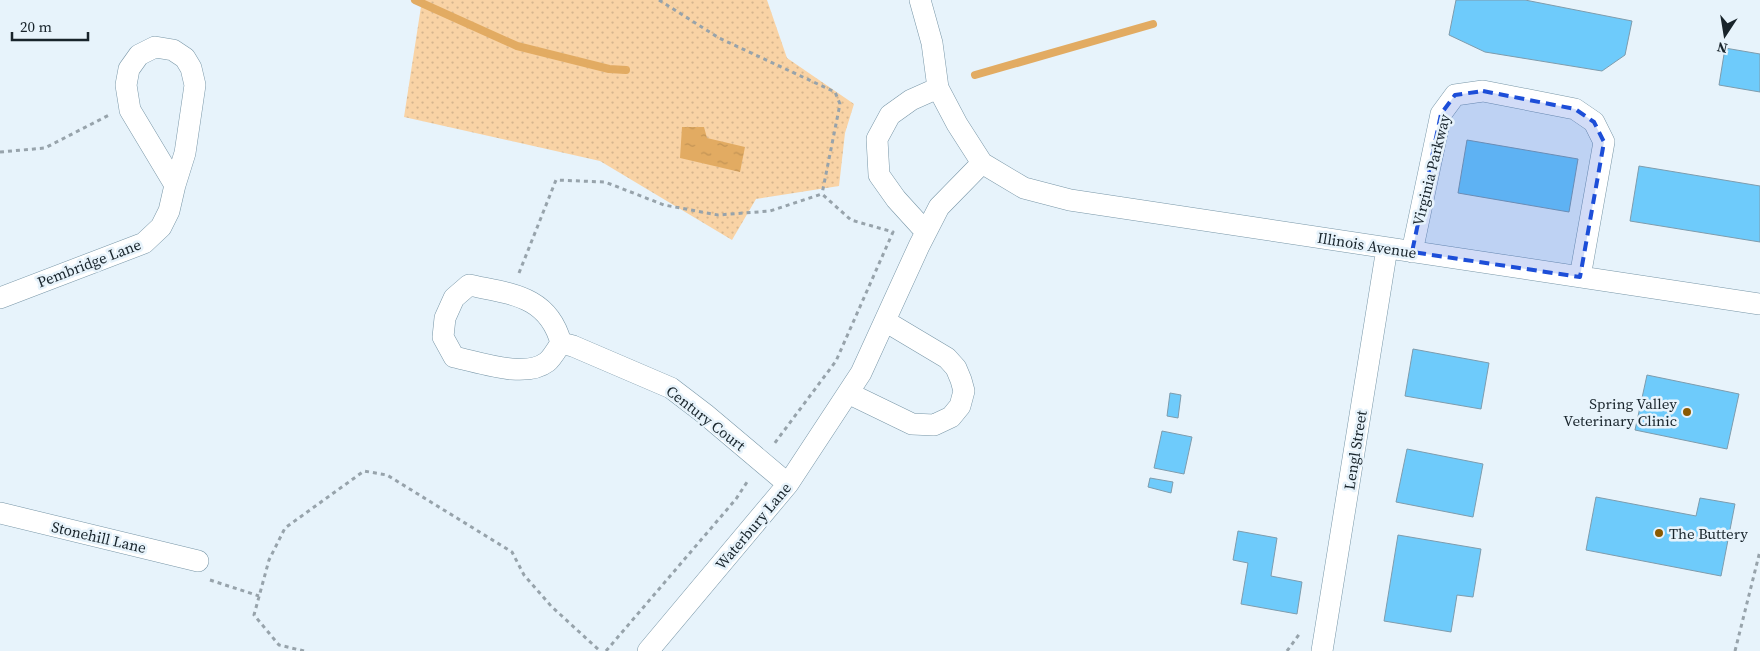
<svg xmlns="http://www.w3.org/2000/svg" width="1760" height="651" font-family="'Source Serif 4',serif">
  <style>
    .park { fill: url(#park-dots) }
    .water { fill: url(#water-ripples) }
    .lines { fill: none; stroke-linecap: round; stroke-linejoin: round }
    .stream { stroke: #e2ab62; stroke-width: 8 }
    .building { fill: #6ecbfb; stroke: #7e9cad }
    .minor-casing { stroke: #7896a7; stroke-width: 22 }
    .path { stroke: #97a3ab; stroke-width: 3; stroke-dasharray: 4 4; stroke-linecap: butt }
    .minor { stroke: #fff; stroke-width: 21 }
    .marked { fill: #1d4ed8; fill-opacity: 0.2; stroke: #1d4ed8; stroke-width: 4; stroke-dasharray: 10 6; stroke-linejoin: round }
    .poi-dot { fill: #8b5a01; stroke: #e7f3fb; stroke-width: 2 }
    .labels { text-anchor: middle; dominant-baseline: central; stroke-width: 5; stroke-linejoin: round; paint-order: stroke }
    .street-label { font-size: 15px; fill: #18242b; stroke: #e7f3fb }
    .poi-label { font-size: 15px; fill: #18242b; stroke: #e7f3fb; text-anchor: end }
  </style>
  <defs>
    <pattern id="park-dots" width="8" height="8" patternUnits="userSpaceOnUse" patternTransform="scale(1.25)"><rect width="8" height="8" fill="#f9d3a5"/><path d="M2 2h.1M6 6h.1" fill="none" stroke="#d5b58e" stroke-width="1.8" stroke-linecap="round"/></pattern>
    <pattern id="water-ripples" width="26" height="14" patternUnits="userSpaceOnUse" patternTransform="scale(1.25)"><rect width="26" height="14" fill="#e2ab62"/><path d="M2 4q2-2 4 0t4 0M15 11q2-2 4 0t4 0" fill="none" stroke="#c19355"/></pattern>
  </defs>
  <rect width="100%" height="100%" fill="#e7f3fb"/>
  <path class="park" d="M422 0H767L787 58 854 104 845 133 839 186 756 199 732 240 600 161 404 117Z"/>
  <path class="water" d="M682 127H704L707 138 745 147 740 172 680 158Z"/>
  <g class="lines">
    <path class="stream" d="M415 0 517 46 609 69 626 70
      M975 75 1153 24"/>
  </g>
  <path class="building" d="M1456 0H1525L1632 21 1625 55 1602 71 1485 52 1449 35Z
    M1725 48 1760 54V92L1719 85Z
    M1467 140 1578 159 1569 212 1458 193Z
    M1639 166 1760 186V242L1630 221Z
    M1413 349 1489 363 1481 409 1405 396Z
    M1647 375 1739 394 1727 449 1635 430Z
    M1170 393 1181 395 1178 418 1167 416Z
    M1162 431 1192 437 1184 474 1154 468Z
    M1407 449 1483 464 1473 517 1396 502Z
    M1150 478 1173 482 1171 493 1148 487Z
    M1596 497 1696 516 1700 498 1735 504 1721 576 1586 550Z
    M1238 531 1277 538 1271 576 1302 582 1297 614 1241 604 1248 563 1233 560Z
    M1398 535 1481 549 1473 597 1457 595 1451 632 1384 621Z"/>
  <g class="lines">
    <defs>
      <path id="minor" d="M982 163 1024 188 1070 200 1760 304
        M926 232 896 199 879 175 877 139 890 115 911 100 938 88
        M1412 252 1441 114 1455 95 1483 91 1575 109 1594 122 1604 142 1580 277
        M469 285C510 294 548 295 561 343 557 349 552 358 547 362 525 379 479 362 454 357L443 337 445 318 454 298Z
        M0 298 144 243 161 227 169 211 175 185 185 153 195 85 191 68 185 58 173 50 155 47 139 55 129 69 126 85 130 110 175 185
        M561 343 573 346 671 388 705 414 788 484
        M848 393 912 424 934 425 951 417 960 406 964 391 961 380 956 368 947 358 885 321
        M0 513 198 561
        M648 651 788 484 861 373 919 246 939 207 982 163 957 124 938 88 932 43 920 0
        M1322 651 1387 248"/>
    </defs>
    <use href="#minor" class="minor-casing"/>
    <path class="path" d="M659 0 719 38 835 92 840 104 822 194
      M0 152 45 148 109 115
      M519 273 556 180 605 182 664 205 718 215 770 211 822 194 851 220 893 232 836 361 774 444
      M210 580 259 596
      M304 651 279 645 254 615 269 560 285 528 364 471 387 475 512 552 524 575 551 606 600 651
      M606 651 736 499 749 479
      M1287 651 1300 633
      M1735 651 1760 551"/>
    <use href="#minor" class="minor"/>
  </g>
  <path class="marked" d="M1483 91 1575 109 1594 122 1604 142 1580 277 1412 252 1441 114 1455 95Z"/>
  <g class="poi-dot">
    <circle cx="1687" cy="412" r="5"/>
    <circle cx="1659" cy="533" r="5"/>
  </g>
  <g class="labels">
    <g class="street-label">
      <text transform="translate(1431 170) rotate(-76)">Virginia Parkway</text>
      <text transform="translate(1367 245) rotate(9)">Illinois Avenue</text>
      <text transform="translate(89 263) rotate(-21)">Pembridge Lane</text>
      <text transform="translate(706 418) rotate(38)">Century Court</text>
      <text transform="translate(1355 450) rotate(-81)">Lengl Street</text>
      <text transform="translate(753 526) rotate(-50)">Waterbury Lane</text>
      <text transform="translate(99 537) rotate(13)">Stonehill Lane</text>
    </g>
    <g class="poi-label">
      <text x="1677" y="403">Spring Valley<tspan x="1677" dy="17">Veterinary Clinic</tspan></text>
      <text x="1669" y="533" text-anchor="start">The Buttery</text>
    </g>
  </g>
  <g transform="translate(1725 35) rotate(192)" stroke="#e7f3fb" stroke-width="4" paint-order="stroke">
  <path d="M0-4L9 19L0 12L-9 19Z" fill="#18242b"/>
  <text y="-8" font-size="14" font-weight="bold" text-anchor="middle" fill="#18242b">N</text>
  </g>
  <path d="M12 32v8h76v-8" fill="none" stroke="#18242b" stroke-width="2.5"/>
  <text x="20" y="32" font-size="15" fill="#18242b" stroke="#e7f3fb" stroke-width="4" paint-order="stroke">20 m</text>
</svg>
